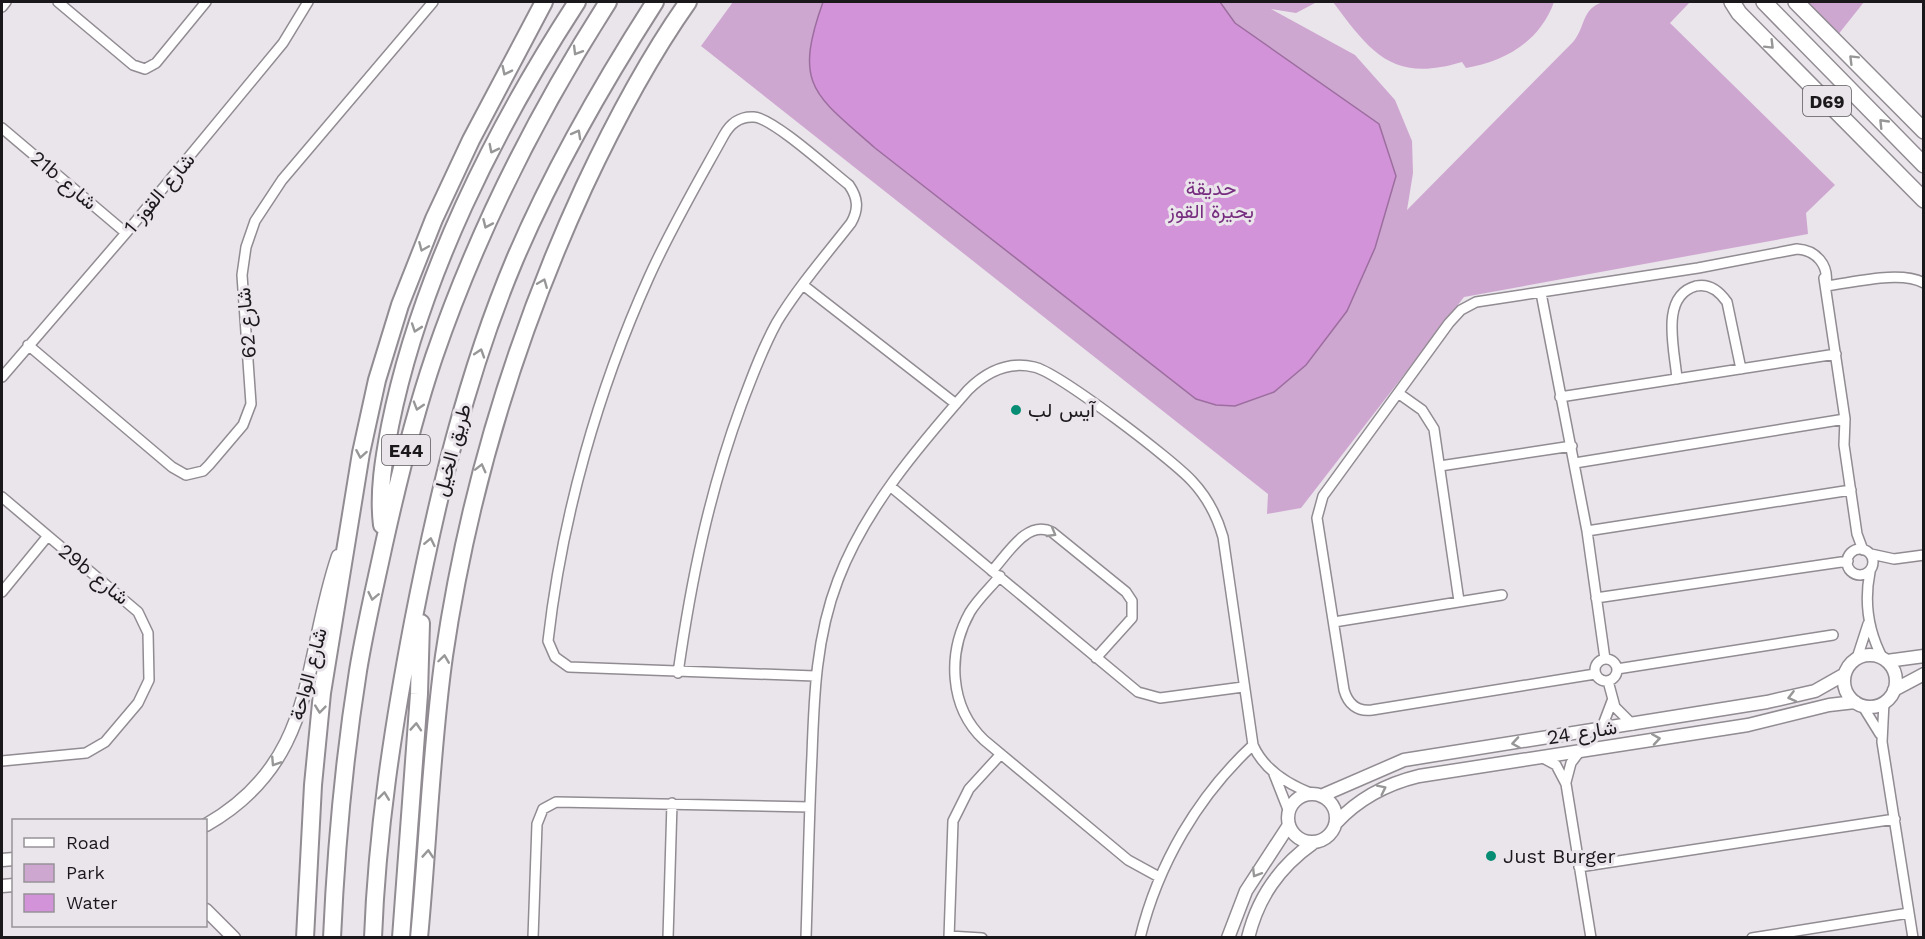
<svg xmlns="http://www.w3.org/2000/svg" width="1925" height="939" font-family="'Work Sans',Vazirmatn,sans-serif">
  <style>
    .green { fill: #cea7d1 }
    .water { fill: #d393d8; stroke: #9c6e9f; stroke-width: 1.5 }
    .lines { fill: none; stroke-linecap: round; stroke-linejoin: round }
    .minor-casing { stroke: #918b92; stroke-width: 12 }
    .tertiary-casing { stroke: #918b92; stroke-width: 15 }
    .primary-casing { stroke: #918b92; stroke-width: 18 }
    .motorway-casing { stroke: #918b92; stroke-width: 20 }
    .minor { stroke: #fff; stroke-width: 9 }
    .tertiary { stroke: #fff; stroke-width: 12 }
    .primary { stroke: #fff; stroke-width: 15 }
    .motorway { stroke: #fff; stroke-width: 16 }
    .oneway { stroke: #989798 }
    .poi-dot { fill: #078d74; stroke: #eae4eb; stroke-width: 2 }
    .labels { text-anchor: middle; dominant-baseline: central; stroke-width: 6; stroke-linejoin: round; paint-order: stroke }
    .shield { fill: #eae4eb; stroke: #585559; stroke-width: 1.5 }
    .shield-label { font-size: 18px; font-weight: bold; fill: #1a181b }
    .street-label { font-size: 20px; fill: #1a181b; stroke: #eae4eb }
    .park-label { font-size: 20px; fill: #772d7f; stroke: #eae4eb }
    .poi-label { font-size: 20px; fill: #1a181b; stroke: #eae4eb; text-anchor: start }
  </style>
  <rect width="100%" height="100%" fill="#eae4eb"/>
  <path class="green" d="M733 2H1317L1296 13 1271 9 1355 55 1395 100 1412 141 1413 173 1407 210 1573 42C1586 27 1581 9 1603 2H1690L1670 23 1835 185 1806 213 1808 234 1464 297 1301 508 1267 514 1268 494 701 46Z
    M1333 2H1554C1540 41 1506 61 1466 68L1462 62C1393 83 1371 53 1333 2Z
    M1806 2H1864L1837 36Z"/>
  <path class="water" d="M823 2H1220L1235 23 1379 124 1396 176 1375 248 1347 311 1306 365 1274 392 1235 406 1216 405 1196 399 875 148C814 94 793 86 823 2Z"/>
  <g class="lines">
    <defs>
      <path id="minor" d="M58 2 133 65 145 69 156 63 206 2
        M2 7 6 2
        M2 128 126 233
        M1824 278 1845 419 1844 445 1857 534 1863 550
        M803 285 956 404
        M1826 286C1852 283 1900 270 1924 283
        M1541 293 1587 531 1605 659
        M28 345 172 467 186 475 203 471 209 465 243 425 251 404 242 275 246 247 255 221 282 180 433 2
        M2 377 126 233 283 43 308 2
        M1677 379C1675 351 1659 296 1696 286 1710 283 1720 292 1727 302L1741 369
        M1398 393 1422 410 1434 429 1459 601
        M1560 397 1836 354
        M1575 463 1845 419
        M1440 466 1572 446
        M890 486 1138 692 1160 698 1243 687
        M2 497 138 612 148 633 149 680 138 703 105 742 86 753 2 761
        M1587 531 1851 490
        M1847 562a13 13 0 1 1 26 0a13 13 0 1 1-26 0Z
        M1871 554 1894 559 1924 555
        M992 571C1007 555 1027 519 1052 532L1126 592 1132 601V618L1096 658
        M1870 572C1864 602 1868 631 1883 659
        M1000 576C990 588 978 599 970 612 947 653 949 707 984 740L1128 860 1159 877
        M2 592 47 537
        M1596 598 1848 561
        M1334 622 1502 595
        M1857 658 1868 624
        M1595 670a11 11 0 1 1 22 0a11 11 0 1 1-22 0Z
        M1617 669 1833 635
        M678 673C691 581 709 493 741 406 752 377 762 349 777 322 798 287 826 255 851 223 859 209 858 198 849 185 831 171 773 118 754 117 740 116 730 124 724 135 698 182 671 228 649 277 598 390 562 517 548 641L555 657 569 667 815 676
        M1595 674 1372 710C1357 712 1348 704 1344 690L1317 518 1323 496 1449 323 1461 310 1476 302 1698 268 1797 249C1816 250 1829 265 1826 284
        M1608 681 1615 707 1633 725
        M1884 702 1882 742 1913 938
        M1862 705 1880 734
        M1601 730 1612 701
        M1543 758 1556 765 1566 784 1591 938
        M1274 774 1289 812
        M1566 782 1571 763 1580 751
        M1579 867 1895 819
        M949 936 982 938
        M533 938 537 824 543 809 556 802 810 807
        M668 938 672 803
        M806 938C808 877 809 816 812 755 814 696 816 637 838 580 865 509 918 447 968 390 986 372 1008 361 1034 367 1058 372 1173 460 1192 481 1207 497 1217 516 1223 537L1253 745C1264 770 1289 785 1313 794
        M949 938 953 821 969 789 1001 754
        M1140 938C1158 864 1198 796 1253 745
        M1752 938 1909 913"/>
      <path id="tertiary" d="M1844 681a26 26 0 1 1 52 0a26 26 0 1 1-52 0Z
        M1887 661 1924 656
        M1894 690 1924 674
        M1288 818a24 24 0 1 1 48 0a24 24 0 1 1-48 0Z
        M1321 796 1404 760 1767 702 1815 691 1845 674
        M1336 823C1359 798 1386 784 1419 776L1748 725 1829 705 1855 702
        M206 825C318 761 302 662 338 556
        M2 860 14 859
        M2 886 14 885
        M206 910 234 938
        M1228 938 1246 891 1289 825
        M1248 938C1258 897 1279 867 1313 843"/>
      <path id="primary" d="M1732 2 1739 13 1924 200
        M1764 2 1924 165
        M1796 2 1924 131"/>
      <path id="motorway" d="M382 525C378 492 384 458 390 426 420 277 495 128 577 2
        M305 938 313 785 322 693 361 453 377 380 400 305 434 219 471 140 544 2
        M332 938C336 848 344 759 358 671 365 628 375 586 384 544 398 481 413 419 434 357 477 232 537 113 608 2
        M373 938C377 831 393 727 413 622 437 499 466 375 515 259 553 170 603 83 655 2
        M401 938 419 694 421 623
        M419 938C428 844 431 749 444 656 468 492 515 337 584 187 614 123 647 60 688 2"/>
    </defs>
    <use href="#minor" class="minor-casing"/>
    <use href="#tertiary" class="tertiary-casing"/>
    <use href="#primary" class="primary-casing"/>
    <use href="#motorway" class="motorway-casing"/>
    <use href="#minor" class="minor"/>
    <use href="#tertiary" class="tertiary"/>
    <use href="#primary" class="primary"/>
    <use href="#motorway" class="motorway"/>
  </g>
  <defs><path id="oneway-chevron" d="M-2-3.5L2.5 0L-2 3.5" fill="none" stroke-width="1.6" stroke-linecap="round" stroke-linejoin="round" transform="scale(1.5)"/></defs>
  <g class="oneway">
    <use href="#oneway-chevron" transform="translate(1770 45) rotate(45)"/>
    <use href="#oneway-chevron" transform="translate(577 51) rotate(121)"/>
    <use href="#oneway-chevron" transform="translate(1853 59) rotate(-135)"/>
    <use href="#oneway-chevron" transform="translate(506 71) rotate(116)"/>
    <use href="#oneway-chevron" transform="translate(1883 123) rotate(-134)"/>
    <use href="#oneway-chevron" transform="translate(577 134) rotate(-61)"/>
    <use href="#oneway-chevron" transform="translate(493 149) rotate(117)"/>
    <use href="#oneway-chevron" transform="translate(487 224) rotate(114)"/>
    <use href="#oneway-chevron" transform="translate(423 247) rotate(113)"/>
    <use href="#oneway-chevron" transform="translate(543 283) rotate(-68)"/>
    <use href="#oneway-chevron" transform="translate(416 328) rotate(109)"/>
    <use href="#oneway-chevron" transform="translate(480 353) rotate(-72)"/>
    <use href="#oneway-chevron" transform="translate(418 406) rotate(107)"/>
    <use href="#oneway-chevron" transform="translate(361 454) rotate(100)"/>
    <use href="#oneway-chevron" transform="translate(481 468) rotate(-76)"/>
    <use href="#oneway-chevron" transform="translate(1052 533) rotate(30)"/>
    <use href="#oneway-chevron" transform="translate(430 542) rotate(-78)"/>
    <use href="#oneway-chevron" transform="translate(373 596) rotate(102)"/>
    <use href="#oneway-chevron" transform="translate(444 659) rotate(-82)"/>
    <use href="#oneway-chevron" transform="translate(1792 697) rotate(166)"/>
    <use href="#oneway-chevron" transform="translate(320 709) rotate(96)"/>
    <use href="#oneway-chevron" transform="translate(416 727) rotate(-86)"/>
    <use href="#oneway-chevron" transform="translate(1656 739) rotate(-9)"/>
    <use href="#oneway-chevron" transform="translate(1516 743) rotate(171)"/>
    <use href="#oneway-chevron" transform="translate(275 762) rotate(123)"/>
    <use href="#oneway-chevron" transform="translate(1382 789) rotate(-26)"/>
    <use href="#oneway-chevron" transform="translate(384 796) rotate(-83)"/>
    <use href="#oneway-chevron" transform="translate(428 854) rotate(-86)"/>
    <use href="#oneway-chevron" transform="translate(1256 873) rotate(121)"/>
  </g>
  <g class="poi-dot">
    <circle cx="1016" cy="410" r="6"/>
    <circle cx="1491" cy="856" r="6"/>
  </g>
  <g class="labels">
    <g class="shield">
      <rect x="1803" y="86" width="48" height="30" rx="4.5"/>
      <rect x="382" y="435" width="48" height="30" rx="4.5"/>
    </g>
    <g class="shield-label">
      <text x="1827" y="101">D69</text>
      <text x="406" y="450">E44</text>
    </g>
    <g class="street-label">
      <text transform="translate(64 180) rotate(40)">21b شارع</text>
      <text transform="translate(159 193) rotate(-50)">شارع القوز 1</text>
      <text transform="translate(246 323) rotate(-95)">شارع 62</text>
      <text transform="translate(452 450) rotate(-75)">طريق الخيل</text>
      <text transform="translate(94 574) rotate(39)">29b شارع</text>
      <text transform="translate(308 674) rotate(-75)">شارع الواحة</text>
      <text transform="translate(1582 732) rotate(-9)">شارع 24</text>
    </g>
    <g class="park-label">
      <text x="1211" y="188">حديقة<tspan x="1211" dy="23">بحيرة القوز</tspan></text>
    </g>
    <g class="poi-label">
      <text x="1028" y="410">آيس لب</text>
      <text x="1503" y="856">Just Burger</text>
    </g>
  </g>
  <rect width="1925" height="939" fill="none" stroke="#1a181b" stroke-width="6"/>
  <rect x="12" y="819" width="195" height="108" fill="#eae4eb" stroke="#979298" stroke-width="1.5"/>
  <rect x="24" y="838" width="30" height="9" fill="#ffffff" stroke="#979298" stroke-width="1.5"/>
  <text x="66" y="849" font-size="18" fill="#1a181b">Road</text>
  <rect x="24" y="864" width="30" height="18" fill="#cea7d1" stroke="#979298" stroke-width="1.5"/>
  <text x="66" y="879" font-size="18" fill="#1a181b">Park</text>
  <rect x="24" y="894" width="30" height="18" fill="#d393d8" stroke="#979298" stroke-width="1.5"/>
  <text x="66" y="909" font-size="18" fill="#1a181b">Water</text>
</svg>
